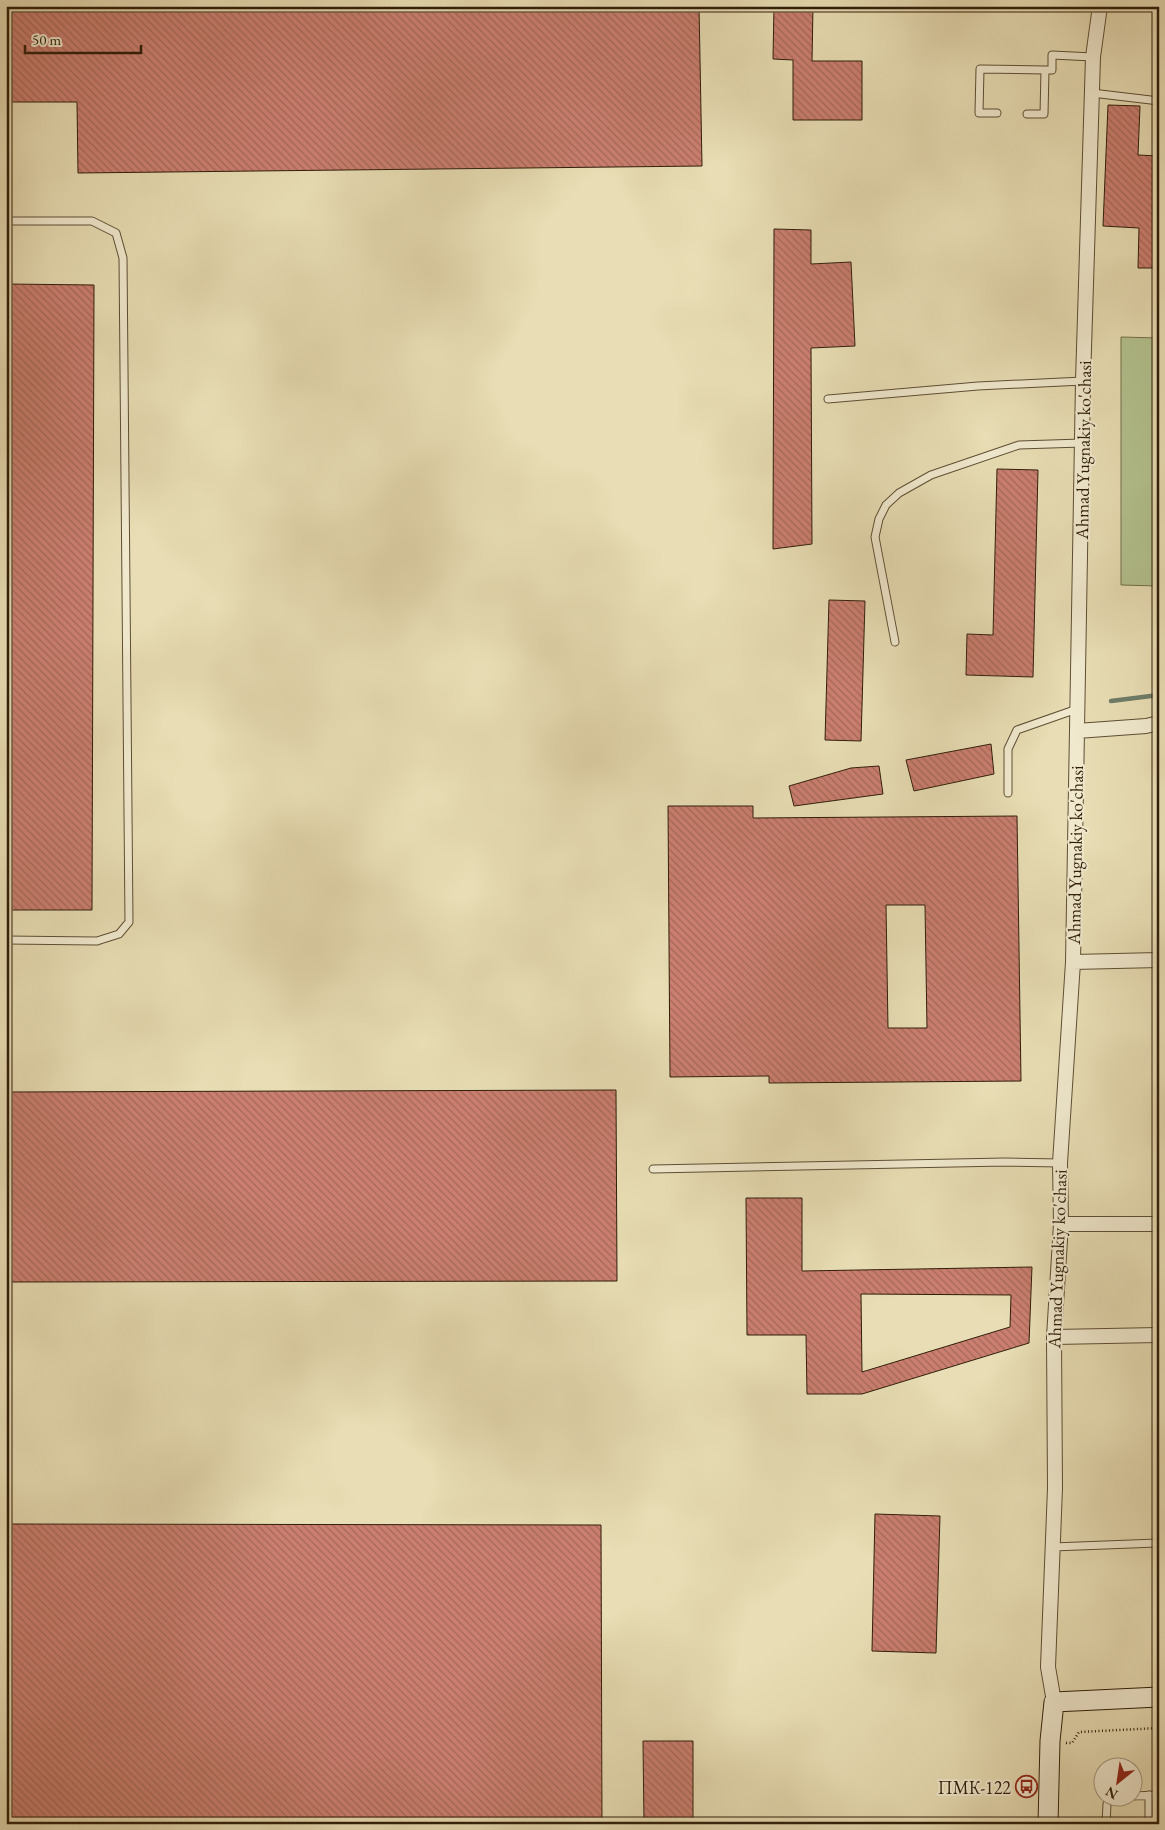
<svg xmlns="http://www.w3.org/2000/svg" width="1165" height="1830" font-family="'EB Garamond',serif">
  <style>
    .grass { fill: #b3c28f; stroke: #72704c }
    .lines { fill: none; stroke-linecap: round; stroke-linejoin: round }
    .stream { stroke: #6e7d6a; stroke-width: 4.5 }
    .building { fill: url(#building-back-hatch); stroke: #301e0a; fill-rule: evenodd }
    .lane-casing { stroke: #5e4e34; stroke-width: 9 }
    .street-casing { stroke: #5e4e34; stroke-width: 16 }
    .secondary-casing { stroke: #301e0a; stroke-width: 21 }
    .path { stroke: #301e0a; stroke-width: 2.5; stroke-dasharray: 1 2.5; stroke-linecap: butt }
    .lane { stroke: #f0e9ce; stroke-width: 7 }
    .street { stroke: #f0e9ce; stroke-width: 14 }
    .secondary { stroke: #f0e9ce; stroke-width: 19 }
    .labels { text-anchor: middle; dominant-baseline: central; stroke-width: 4; stroke-linejoin: round; paint-order: stroke }
    .street-label { font-size: 18px; fill: #301e0a; stroke: #f0e9ce }
    .poi-label { font-size: 18px; fill: #301e0a; stroke: #f0e9ce; text-anchor: end }
  </style>
  <defs>
    <pattern id="building-back-hatch" width="6" height="6" patternUnits="userSpaceOnUse" patternTransform="scale(1.25)"><rect width="6" height="6" fill="#cb7f70"/><path d="M-1 5l2 2M0 0l6 6M5-1l2 2" fill="none" stroke="#a5675a"/></pattern>
  </defs>
  <rect width="100%" height="100%" fill="#e8ddb4"/>
  <filter id="stains"><feTurbulence type="fractalNoise" baseFrequency=".004" numOctaves="4"/><feColorMatrix values="0 0 0 0 .2 0 0 0 0 .09 0 0 0 0 .02 0 0 0 .5 -.17"/></filter>
  <radialGradient id="worn" r=".72"><stop offset=".6" stop-color="#630" stop-opacity="0"/><stop offset="1" stop-color="#630" stop-opacity=".3"/></radialGradient>
  <path class="grass" d="M1121 337 1159 338V586L1121 585Z"/>
  <g class="lines">
    <path class="stream" d="M1111 701 1159 695"/>
  </g>
  <path class="building" d="M11 6H699L702 166 78 173 77 102H12Z
    M774 6H813L812 61H862V120H793V60L773 59Z
    M1108 105 1140 106 1138 155 1159 156V268H1138L1139 228 1103 226Z
    M774 229 811 230V264L851 262 855 346 811 348 812 544 773 549Z
    M6 284 94 285 92 910H6Z
    M997 469 1038 470 1033 677 966 675 967 634 993 635Z
    M829 600 865 601 861 741 825 740Z
    M991 744 994 774 914 791 906 760Z
    M879 766 883 794 794 806 789 786 851 768Z
    M668 806H753V818L1017 816 1021 1081 769 1083V1076L670 1077ZM886 905H925L927 1028H888Z
    M616 1090 617 1281 6 1282V1092Z
    M746 1198H802V1271L1032 1267 1029 1343 862 1394H807L806 1335H747ZM861 1294 1011 1295 1010 1327 862 1372Z
    M875 1514 940 1516 936 1653 872 1651Z
    M6 1524 601 1525 602 1824H6Z
    M643 1741H693V1824H644Z"/>
  <g class="lines">
    <defs>
      <path id="lane" d="M1045 70H1052V55L1093 57
        M1092 93 1159 101
        M997 113H979L980 69 1045 70 1044 114H1027
        M6 221H92L116 233 123 258 129 922 119 934 97 941 6 940
        M828 399 978 386 1083 381
        M895 642 875 537 879 519 886 505 899 493 931 475 1019 445 1082 443
        M1008 793V749L1017 730 1077 709
        M653 1169 1005 1162 1060 1163
        M1053 1547 1157 1543
        M1132 1796 1159 1795
        M1106 1824 1107 1804 1111 1798
        M1149 1824V1795"/>
      <path id="street" d="M1077 731 1146 726 1159 723
        M1073 962 1159 960
        M1061 1224H1159
        M1054 1337 1159 1335
        M1054 1702 1048 1667 1055 1488 1054 1337 1061 1224 1060 1163 1073 962 1083 381 1093 57 1100 6"/>
      <path id="secondary" d="M1048 1824 1050 1741 1054 1702 1159 1697"/>
    </defs>
    <use href="#lane" class="lane-casing"/>
    <use href="#street" class="street-casing"/>
    <use href="#secondary" class="secondary-casing"/>
    <path class="path" d="M1066 1743H1072L1079 1732 1159 1728"/>
    <use href="#lane" class="lane"/>
    <use href="#street" class="street"/>
    <use href="#secondary" class="secondary"/>
  </g>
  <defs>
    <symbol id="bus-ring" viewBox="-11 -11 22 22"><circle r="9.5" fill="#f0e9ce" stroke="#8f2418" stroke-width="1.5"/><path d="M-5-6H5V4H4V6H2V4H-2V6H-4V4H-5ZM-3.5-4V0h7V-4ZM-3.5 1.2v1.5H-2V1.2ZM2 1.2v1.5H3.5V1.2Z" fill="#8f2418"/></symbol>
  </defs>
  <g fill-rule="evenodd">
    <use href="#bus-ring" x="1014" y="1774" width="25" height="25"/>
  </g>
  <g class="labels">
    <g class="street-label">
      <text transform="translate(1083 450) rotate(-89)">Ahmad Yugnakiy ko'chasi</text>
      <text transform="translate(1075 855) rotate(-89)">Ahmad Yugnakiy ko'chasi</text>
      <text transform="translate(1057 1259) rotate(-88)">Ahmad Yugnakiy ko'chasi</text>
    </g>
    <g class="poi-label">
      <text x="1011" y="1787">ПМК-122</text>
    </g>
  </g>
  <rect width="1165" height="1830" fill="none" stroke="#e8ddb4" stroke-width="25"/>
  <rect x="8" y="8" width="1150" height="1815" fill="none" stroke="#301e0a" stroke-width="2.5"/>
  <rect x="12" y="12" width="1140" height="1805" fill="none" stroke="#301e0a"/>
  <g transform="translate(1118 1782) rotate(210)"><circle r="24" fill="#f0e9ce" stroke="#a39880"/>
  <path d="M0-4L9 19L0 12L-9 19Z" fill="#8f2418"/>
  <text y="-8" font-size="14" font-weight="bold" text-anchor="middle" fill="#301e0a">N</text>
  </g>
  <path d="M25 45v8h116v-8" fill="none" stroke="#301e0a" stroke-width="2.5"/>
  <text x="32" y="45" font-size="15" fill="#301e0a" stroke="#f0e9ce" stroke-width="4" paint-order="stroke">50 m</text>
  <rect width="100%" height="100%" filter="url(#stains)"/>
  <rect width="100%" height="100%" fill="url(#worn)"/>
</svg>
